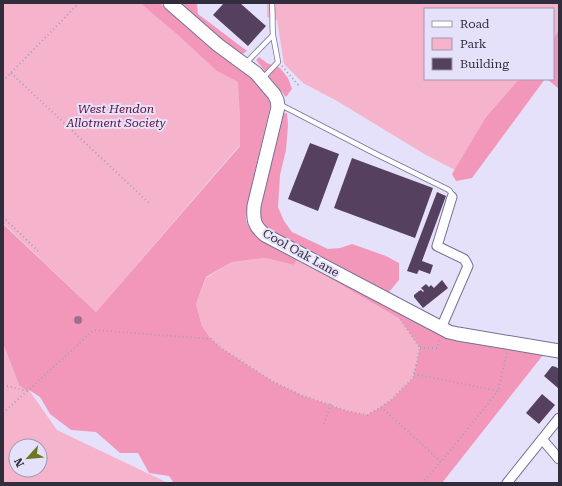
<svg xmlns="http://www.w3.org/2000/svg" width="562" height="486" font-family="'Roboto Serif',serif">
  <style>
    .green { fill: #f6b4cc; fill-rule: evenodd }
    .forest { fill: #f297ba }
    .building { fill: #56405f }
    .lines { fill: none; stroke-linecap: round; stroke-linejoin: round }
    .lane-casing { stroke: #786f94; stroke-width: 6 }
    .street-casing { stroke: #786f94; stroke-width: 11 }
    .secondary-casing { stroke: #786f94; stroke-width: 15 }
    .path { stroke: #a49fb5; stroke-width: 2; stroke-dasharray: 1 3; stroke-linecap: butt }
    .lane { stroke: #fff; stroke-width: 4.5 }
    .street { stroke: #fff; stroke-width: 9 }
    .secondary { stroke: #fff; stroke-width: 13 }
    .tree { fill: #9d6f90 }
    .labels { text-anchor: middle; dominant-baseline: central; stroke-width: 4; stroke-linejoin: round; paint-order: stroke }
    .park-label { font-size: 12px; font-style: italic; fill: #611139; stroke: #e6e1fa }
    .street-label { font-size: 12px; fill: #312d3d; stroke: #e6e1fa }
  </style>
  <rect width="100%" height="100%" fill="#e6e1fa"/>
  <path class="green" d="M3 3H160L210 47 257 82 272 102 262 146H239L96 312 3 223Z
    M267 3H559V29L553 40V9H425V79H519L486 117 455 170 426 155 337 101 303 83 284 64 277 20 267 17Z
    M299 256 316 265 314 269 400 319 420 348 413 378 391 400 381 407 367 415 347 411 301 395 272 381 221 348 211 339 202 326 196 304 206 278 232 262 265 258 294 265Z
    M3 343 19 385 29 390 57 430 168 483H3ZM16 446H40V470H16Z"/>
  <path class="forest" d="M141 3H159L210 48 257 82 271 102 251 189 247 207 246 220 249 228 256 235 299 256 294 265 265 258 232 262 206 277 196 304 202 326 211 339 221 348 272 381 301 395 347 411 367 415 381 407 391 400 413 378 420 348 400 319 314 269 316 265 482 342 481 345 485 346 486 343 543 355 442 483H174L169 476 149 473 138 453H120L96 432 71 430 50 414 40 397 29 390 27 391 19 385 3 343V224L96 312 240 146V116L238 82 217 71 177 34 152 13Z
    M177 3H195L197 4 198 14 247 51 241 55 215 37Z
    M559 29V89L547 79H553V40Z
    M259 57 267 63 280 68 288 78 292 89 286 97 256 60Z
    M519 79H545L472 178 456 181 452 174 486 117Z
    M287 113 288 125 286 150 280 175 278 207 284 221 292 232 328 249 340 248 352 244 386 256 399 263V280L389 292 269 233 261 226 258 205 278 115Z"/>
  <path class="building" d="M224 3H240L266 26 248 46 213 15Z
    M310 143 339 154 318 211 288 199Z
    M352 158 433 188 415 238 334 208Z
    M437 192 446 196 422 261 433 265 430 274 419 270 417 274 407 271Z
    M442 280 448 288 423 308 414 297V295L419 291 421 290 423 292 424 291 421 288 426 284 429 287 431 285 434 288Z
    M552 366 556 367 559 369V389L544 376Z
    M542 394 555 405 539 424 526 413Z"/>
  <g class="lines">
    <defs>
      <path id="lane" d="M245 64 273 35C272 24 273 14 272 3
        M263 78 278 62 273 35
        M279 104 374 153 449 190 452 194V197"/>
      <path id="street" d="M441 328 468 266 466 262 464 259 437 246 452 197
        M542 439 559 459
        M507 483 559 418"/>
      <path id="secondary" d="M170 3 218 45 256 73 274 94 277 100 278 107 254 206C253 220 254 226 265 235L449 332 458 334 559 351"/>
    </defs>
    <use href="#lane" class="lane-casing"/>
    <use href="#street" class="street-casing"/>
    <use href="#secondary" class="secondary-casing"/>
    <path class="path" d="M282 66 300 87
      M11 73 149 203
      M3 81 79 3
      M3 217 38 251
      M420 348H437L440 340
      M414 374 498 391 507 353
      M3 385 27 391
      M381 407 441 462 498 391
      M3 413 94 330 211 339 221 348 272 381 301 395 347 411 367 415 381 407 391 400 413 378 420 348 400 319
      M324 424 331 404
      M422 483 441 462"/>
    <use href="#lane" class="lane"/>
    <use href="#street" class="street"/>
    <use href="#secondary" class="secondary"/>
  </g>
  <circle class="tree" cx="78" cy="320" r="4"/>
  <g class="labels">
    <g class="park-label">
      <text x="116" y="109">West Hendon<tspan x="116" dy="14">Allotment Society</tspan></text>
    </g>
    <g class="street-label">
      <text transform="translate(301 253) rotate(29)">Cool Oak Lane</text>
    </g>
  </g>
  <rect width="562" height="486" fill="none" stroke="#312d3d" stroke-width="8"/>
  <rect x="424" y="8" width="130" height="72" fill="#e6e1fa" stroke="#9e99ae"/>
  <rect x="432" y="21" width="20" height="6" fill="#ffffff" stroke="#9e99ae"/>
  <text x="460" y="28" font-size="12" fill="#312d3d">Road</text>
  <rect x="432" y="38" width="20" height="12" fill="#f6b4cc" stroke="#9e99ae"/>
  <text x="460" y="48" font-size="12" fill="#312d3d">Park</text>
  <rect x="432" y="58" width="20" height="12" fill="#56405f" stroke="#9e99ae"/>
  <text x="460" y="68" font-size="12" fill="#312d3d">Building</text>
  <g transform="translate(28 458) rotate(243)"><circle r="19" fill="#e6e1fa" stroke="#9e99ae"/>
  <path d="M0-3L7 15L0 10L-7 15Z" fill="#6d7621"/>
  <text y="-6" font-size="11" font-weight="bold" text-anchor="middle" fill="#312d3d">N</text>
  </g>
</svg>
